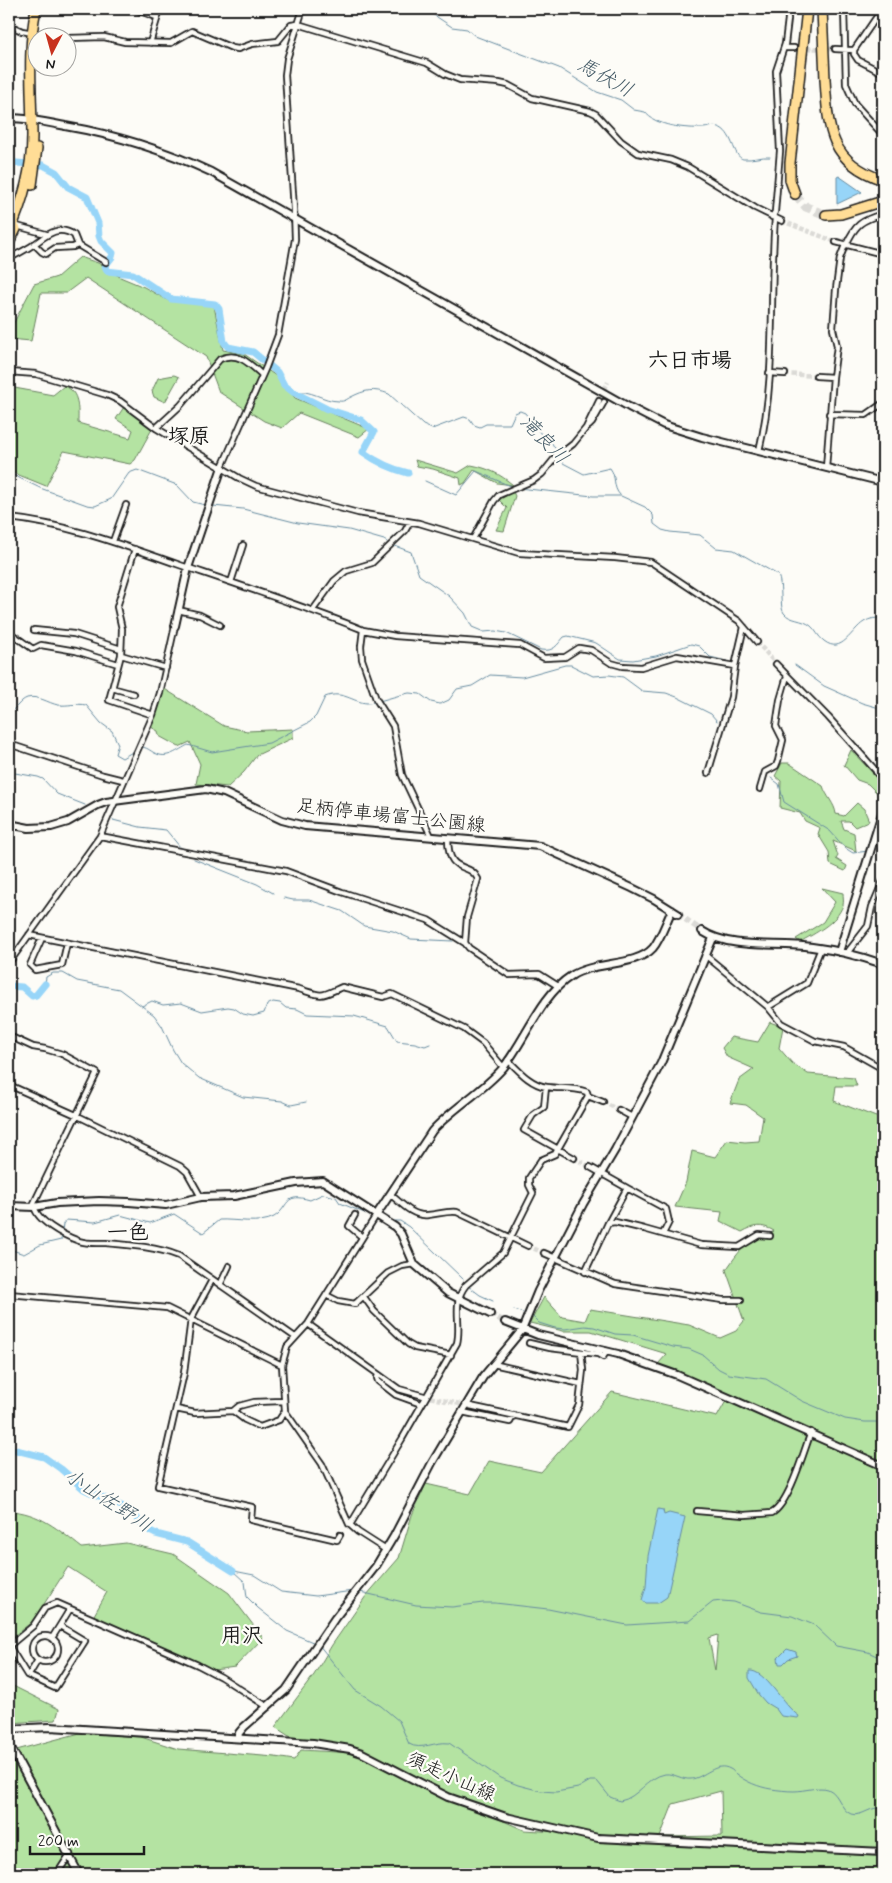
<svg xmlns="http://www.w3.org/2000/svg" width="892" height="1883" font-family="Mynerve,'Klee One',sans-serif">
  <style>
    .green { fill: #b4e3a2; stroke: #68805f; fill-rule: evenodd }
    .water { fill: #97d5f8; stroke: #668ba0 }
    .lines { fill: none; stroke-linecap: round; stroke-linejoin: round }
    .stream { stroke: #668ba0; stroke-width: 1 }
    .river { stroke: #97d5f8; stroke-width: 7 }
    .street-tunnel { stroke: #dbdad6; stroke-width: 4.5; stroke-dasharray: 4.5 2; stroke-linecap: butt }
    .secondary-tunnel { stroke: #dbdad6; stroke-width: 6; stroke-dasharray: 6 3; stroke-linecap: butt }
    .highway-tunnel { stroke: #dbdad6; stroke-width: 9; stroke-dasharray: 9 4.5; stroke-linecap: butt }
    .street-casing { stroke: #1c1c1c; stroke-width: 8 }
    .secondary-casing { stroke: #1c1c1c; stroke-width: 10 }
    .highway-casing { stroke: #1c1c1c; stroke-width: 12 }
    .street { stroke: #fdfcf7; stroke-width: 4.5 }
    .secondary { stroke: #fdfcf7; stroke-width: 6 }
    .highway { stroke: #ffdd96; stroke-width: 9 }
    .labels { text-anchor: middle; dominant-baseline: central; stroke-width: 4.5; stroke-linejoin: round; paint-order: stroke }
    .street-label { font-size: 19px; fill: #1c1c1c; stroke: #fdfcf7 }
    .water-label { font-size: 20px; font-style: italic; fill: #475d69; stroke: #fdfcf7 }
    .quarter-label { font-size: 21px; font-weight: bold; fill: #1c1c1c; stroke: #fdfcf7 }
  </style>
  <rect width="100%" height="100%" fill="#fdfcf7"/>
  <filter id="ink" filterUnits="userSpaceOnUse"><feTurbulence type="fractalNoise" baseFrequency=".02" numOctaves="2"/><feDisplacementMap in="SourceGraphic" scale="10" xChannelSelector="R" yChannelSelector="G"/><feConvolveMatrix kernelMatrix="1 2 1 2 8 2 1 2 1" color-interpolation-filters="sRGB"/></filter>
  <g filter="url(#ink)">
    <path class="green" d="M80 257 98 263 120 277 144 287 169 301 214 306 223 350 244 354 279 378 295 398 369 429 359 437 299 413 282 428 264 421 219 392 206 357 86 278 66 293H41L31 341 9 339V332L34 284 57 277Z
      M174 375 179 377 165 402 154 397 152 391 158 378Z
      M64 386C80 391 78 410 78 423L130 438 133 430 116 419 124 407 152 429 135 460 130 464 64 451 46 486 9 471V387L53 395Z
      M415 460 458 473 471 465C488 468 500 474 513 485L497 483 474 470 465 483 461 485 460 478 433 469 417 466Z
      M513 492 515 496 504 531 496 530 507 508 499 500Z
      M163 688 224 726 247 731 293 729V738L257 755 244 772 228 787 196 784 200 764 190 742 179 747 159 736 158 731 151 727Z
      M851 750 883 784V793L881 797 868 784 857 780 844 765Z
      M782 763H789L823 786C826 796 835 804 836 814L844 816 857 803 864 809 869 821 855 827 849 821H841L844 829 854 833 856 851 833 841 838 856 836 859 847 866 845 871 830 864 829 852 818 834 820 828 805 821 800 813 780 808 781 781 775 776Z
      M822 888 843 893C843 896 844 902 843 905 837 923 815 933 800 942L796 939 823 922 835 902Z
      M770 1022 783 1027 779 1048 792 1063 808 1074 854 1078 857 1086H836L834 1101 876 1117 883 1114V1874H9V1752L80 1733 141 1737 178 1749 275 1757 294 1760 301 1750 354 1753 381 1767 524 1830 593 1834 561 1826 531 1823 436 1790 355 1748 289 1736 275 1727 314 1675 332 1645 366 1596 399 1558 412 1515 426 1484 470 1494 489 1461 541 1472 612 1392 717 1417 730 1394 658 1364 667 1354 591 1331H563L530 1323 544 1297 562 1317 585 1321 590 1309 689 1325 720 1338 736 1331 744 1321 726 1270C733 1260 742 1246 753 1240 760 1236 766 1237 774 1231 762 1224 754 1225 742 1232L720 1221 722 1212 675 1207 686 1182 692 1151 715 1157 727 1140 745 1142 759 1141 763 1117 746 1105 730 1103 739 1080 754 1069 727 1057 722 1048 731 1037 758 1042ZM718 1635 715 1671 709 1638ZM721 1791 722 1836 660 1837 673 1804Z
      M9 1511C39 1512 59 1530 82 1548L126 1543 173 1554 229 1593 263 1638 235 1667 214 1670 192 1665 142 1638 93 1617 107 1592 68 1567 33 1621 9 1640Z
      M9 1684 59 1709 56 1720 9 1723Z"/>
    <path class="water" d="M839 176 862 192 837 204V177Z
      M658 1509 663 1510 664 1515 669 1513 685 1517 667 1597 658 1603H646L642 1600 646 1587 648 1556Z
      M787 1649 796 1652 797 1656 788 1659 783 1664H779L778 1658Z
      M749 1671C765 1669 783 1706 799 1716L798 1718 781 1716 776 1709 766 1703 759 1695 749 1678Z"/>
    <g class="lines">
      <path class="stream" d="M24 9 31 12
        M420 9 427 13 434 15 452 27 467 29 475 36 559 68 597 92 621 100 634 110 645 112C655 126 686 129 703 128 708 128 713 125 718 127 733 131 733 157 743 159 753 160 761 156 770 157
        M293 392C312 389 322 401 339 401 344 402 347 399 351 397 365 390 373 388 389 394L423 425 432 429 464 417 470 419 474 425 480 427 486 424H510L515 413 520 411 525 413 541 434 548 437 558 453
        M560 457 563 463 584 474 610 468C617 477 612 487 620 495
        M9 473 40 488 87 505 95 506 111 499 129 473 137 470 177 485 193 502 205 505
        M425 481 456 495 476 471C489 476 501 483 514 487
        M518 488 593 496H621L645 507 653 515 654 524 662 530 670 532 700 535 716 548 734 550 778 575C783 586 779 607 784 613 790 621 803 619 811 626 816 630 818 637 824 641 842 655 851 630 864 622 870 618 877 618 883 618
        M213 506 243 509 298 523 349 530 384 540 387 542
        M395 546 411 552 419 575 449 596 465 613 472 627 484 632 495 631 506 633 541 650C554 652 557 645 564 637L568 636 596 643 620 659 633 660 656 656 691 644 699 646 710 657 730 662
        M795 665 824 686 862 703 883 709
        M9 712C17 709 19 701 27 698 38 695 48 703 58 705 68 706 76 703 86 705L101 723 112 731 118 744 115 754 122 758 136 750
        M142 747C149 748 151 752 157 754 168 759 178 750 188 745L212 752 269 743 310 722 316 716 325 697C343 690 352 702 367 703 376 703 398 695 409 693L420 694 431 702 440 704 449 700 457 689 472 686 490 675 522 677 565 665H571L593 676 609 675 623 677 642 691 666 693 677 697 711 714 717 721
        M9 772 38 777 43 779 57 794 85 805
        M771 778 779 784 784 802 830 831 845 848 853 853 868 851
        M113 820 140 827 166 830 180 847 188 851
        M194 859 257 884 273 893
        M284 898 293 900H309L342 911 364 926 393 931 411 939 453 941
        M45 984 46 977 53 973H63L77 981 119 989 154 1015 162 1026 173 1050 181 1063 199 1078 243 1097 282 1101 291 1105 306 1102
        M142 1006 152 1001 163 1005 181 1003 202 1011 228 1007 234 1008 243 1014 253 1016 264 1013 267 1005 273 1002 280 1003 286 1008 297 1009 307 1014 354 1016 388 1026 397 1041 415 1043 425 1046 430 1044
        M392 1221H400L409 1227 463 1279
        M62 1231 63 1224 66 1220 95 1222 120 1215 150 1223 174 1214 203 1233 219 1220C234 1219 260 1225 274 1217 290 1207 283 1192 310 1200L323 1194 336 1197 340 1203 372 1216
        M9 1249 24 1254 40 1245 61 1240 62 1235
        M468 1286 480 1295 493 1301
        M514 1310 523 1313
        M532 1316 539 1323 555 1328 565 1329 585 1326 594 1327 615 1334 633 1335 673 1347 689 1349 703 1355 719 1369 729 1374 766 1379 802 1401 845 1419 865 1422H883
        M233 1571 245 1582 247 1597 258 1608 287 1631 315 1643
        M234 1571 254 1575 281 1592 316 1596 353 1591
        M360 1592 416 1605 452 1607 483 1603H495L548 1609 627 1625 689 1621 713 1602 722 1601 734 1602 761 1612 792 1616 814 1625 836 1646 868 1652 883 1659
        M319 1645 355 1690 381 1706 399 1721 409 1744C421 1751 435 1741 449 1743L500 1778 518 1785 541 1791 556 1792 578 1788 590 1781H597L610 1797 620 1801C638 1798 647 1777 665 1774 674 1773 682 1780 691 1779 704 1778 716 1761 730 1769 733 1770 734 1773 736 1774 746 1782 759 1787 771 1789 779 1790 786 1791 794 1791 805 1791 818 1786 828 1789 840 1794 840 1810 851 1814 862 1818 872 1804 883 1809"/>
      <path class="river" d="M9 161 16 163 43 165 56 172 68 187 87 197 98 223 99 236 101 241 113 253 112 257 105 266 107 271 133 274 171 299 215 304 219 309 224 342 228 347 253 352 277 372 284 385 293 392 327 409 361 420 374 432 363 452C377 462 391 469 408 473
        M9 986 22 987 32 996 36 995 45 984
        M9 1446 12 1449 44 1457 61 1469 84 1489 130 1510 141 1523 150 1531 156 1534 187 1542 233 1571"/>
      <path class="street-tunnel" d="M794 48 835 49
        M782 221 836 242
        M785 374 816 376
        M599 401 608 382
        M757 642 776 664
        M603 1102 619 1110
        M574 1158 590 1167
        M528 1246 544 1253
        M424 1396 469 1406"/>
      <path class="secondary-tunnel" d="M678 914 702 931
        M490 1314 505 1322"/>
      <path class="highway-tunnel" d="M795 194 806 207 826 215"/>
      <defs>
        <path id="street" d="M135 9 156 17
          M844 9 846 84 855 104 883 135
          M882 9 854 50V54L858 60 883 73
          M9 25 22 31 62 38
          M68 38 104 37 125 42 171 43 192 31 232 48 238 49 252 44 278 41 291 25 298 24 427 63 445 74 460 80 499 83 508 85 532 98 590 111 596 114 621 141 638 153 671 160 688 167 755 208 782 221
          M150 43 160 9
          M784 48H794
          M835 49 854 50
          M772 217 775 212 780 151 776 71 785 44 788 19 787 9
          M17 226 46 234
          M836 242 883 254
          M34 244 42 252 46 254 55 248 73 247 78 245
          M846 245C855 225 861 220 883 214
          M9 257H12C19 253 27 249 33 245 46 236 57 224 74 235L78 245 106 262
          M9 372 36 374 107 395 120 401 156 428 239 478 256 486 358 513 419 523 519 553 615 558 651 562 739 621 757 642
          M769 373 785 374
          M816 376 833 377 826 468
          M833 377 837 346 833 329 836 289 840 258 845 245
          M829 414 866 415 883 403
          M589 426 592 423 604 402
          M156 428 180 406 220 359C238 351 249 363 262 375
          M759 451C777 377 769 295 775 218
          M222 467 266 367 278 335 295 239 294 209 285 75 287 59 303 9
          M9 518C67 524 122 545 177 564 239 585 300 605 361 629L363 630 361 646 362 659 376 699 393 726 402 775 431 836
          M473 539 494 501 499 495 534 480 542 474 555 458 573 444 586 428 599 401
          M113 541 126 505
          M135 549 117 607 122 629 121 655 109 700 153 715
          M231 582 243 545
          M178 610 200 615 220 625
          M313 610 334 581 346 571 372 563 405 531 410 522
          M34 630 74 634 121 649
          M363 630 395 636 520 645 544 658 565 657 579 648 591 650 611 663 622 666 641 667 677 656 735 666
          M9 632 33 649 41 645 76 651 118 664
          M121 655 166 668
          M776 664 828 717 877 772
          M112 688 134 694
          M9 744 103 775 123 780
          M708 773 731 697 735 666 744 627
          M760 789 765 772 776 766 778 761 783 740 776 726 780 700 787 676
          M878 828 883 846
          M100 836 286 871 342 892 428 920 465 943
          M448 838C448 877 469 860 478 879L467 917 465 943 469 948 509 975 539 974 558 986
          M29 935 299 989C324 997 319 997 342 987L383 997 392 994 464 1029 483 1043 503 1067
          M42 938 30 965 35 970 62 965 67 943
          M847 953 868 926 872 907 883 881
          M705 955 768 1007 781 1023 815 1041 844 1047 883 1069
          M9 963 100 836 153 715 160 693 175 626
          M768 1007 807 983 821 948
          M9 1036 33 1047 45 1049 62 1054 97 1073 34 1203C33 1220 65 1236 79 1241 88 1244 97 1243 106 1243 130 1245 157 1247 179 1256L295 1337
          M508 1060C519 1071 531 1085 547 1087 562 1089 572 1087 587 1092L588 1096 603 1102
          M9 1085 76 1115 180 1166 187 1172 201 1197
          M546 1087 544 1107 533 1115 524 1130 574 1158
          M619 1110 632 1117
          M627 1188 666 1209 669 1222 663 1234
          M390 1194C401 1203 413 1217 428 1215 439 1214 446 1211 457 1212L528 1246
          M377 1214 308 1324 287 1347 282 1365 285 1411 322 1464 349 1524 358 1532 386 1550
          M355 1215 349 1226 362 1237
          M608 1223 615 1222 644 1229 701 1245 739 1247 759 1235 770 1236
          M544 1253 615 1284 723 1300H741
          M585 1272 608 1223 627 1188 590 1167
          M212 1280 191 1319 184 1373 158 1486 252 1507 251 1520 337 1540 340 1535
          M220 1285 229 1266
          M9 1294 167 1308 282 1365
          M326 1295 338 1301 355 1304 388 1273 402 1266 414 1264
          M364 1297 374 1311 408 1344 415 1348 451 1355
          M308 1324 399 1389 424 1396
          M529 1343 550 1348 598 1354 603 1357 607 1351
          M493 1364 581 1384
          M378 1375 377 1378 378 1381 396 1395 421 1404
          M470 1406 568 1427 579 1405 583 1370 581 1352
          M176 1409 195 1413 233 1411 239 1406 254 1402 283 1401
          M233 1411 245 1420 260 1427 279 1420 285 1411
          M462 1412 510 1422 514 1415
          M697 1511 744 1515 772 1513C789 1504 804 1451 811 1432
          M350 1525 402 1439 457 1343C462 1323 451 1303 466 1285L503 1253 533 1193 529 1185V1178L541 1160 555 1154 588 1096
          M32 1649a13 13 0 1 1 26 0a13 13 0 1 1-26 0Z
          M52 1638 70 1609
          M9 1646 33 1626 45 1608 57 1603 198 1665 221 1677 268 1707
          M9 1646 27 1675 55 1688 85 1641 60 1626
          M29 1675 38 1660
          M57 1874 70 1854"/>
        <path id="secondary" d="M9 118C28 118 46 122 65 126 117 135 164 150 211 172L629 407 664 425 702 437 883 482
          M175 626 188 568 222 467
          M877 772 883 778
          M9 824 29 828 51 827 68 822 98 805 106 802 206 789 224 793 282 820 305 826 540 846 632 888 654 899 678 914
          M702 931C731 950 777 942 812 947 836 950 860 956 883 964
          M839 952 883 810
          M9 1206 34 1207 57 1203 99 1201 129 1202 166 1205 201 1197 234 1196 296 1183 323 1181 395 1227 401 1234 414 1264 448 1293 490 1314
          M377 1214 432 1131C453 1108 482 1092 503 1068 525 1041 541 995 571 976 593 961 636 967 653 948 661 938 666 922 672 910
          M505 1322 538 1335 618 1354 677 1375 883 1466
          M9 1729 50 1727 313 1743 350 1749 362 1753 448 1797 506 1817 598 1838 883 1852
          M238 1737 239 1733 244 1727 286 1690 335 1618 376 1566 394 1536 432 1463 483 1377 522 1330 538 1291 583 1204 615 1150 661 1063 713 938
          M9 1744 79 1874"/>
        <path id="highway" d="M822 9C823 32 824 55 825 79 828 129 829 162 883 180
          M32 185 37 148
          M795 194 790 180V163L807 9
          M826 215 841 214 883 201
          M9 233C23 202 32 170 32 136 32 94 27 50 36 9
          M9 243 16 229"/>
      </defs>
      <use href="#street" class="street-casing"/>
      <use href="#secondary" class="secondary-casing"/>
      <use href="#highway" class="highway-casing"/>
      <use href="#street" class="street"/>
      <use href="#secondary" class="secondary"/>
      <use href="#highway" class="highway"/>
    </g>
  </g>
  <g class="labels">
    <g class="street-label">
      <text transform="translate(391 816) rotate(6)">足柄停車場富士公園線</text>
      <text transform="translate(451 1777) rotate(24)">須走小山線</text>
    </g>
    <g class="water-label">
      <text transform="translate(605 78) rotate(29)">馬伏川</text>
      <text transform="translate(544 440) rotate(46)">滝良川</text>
      <text transform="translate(108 1501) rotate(33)">小山佐野川</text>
    </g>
    <g class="quarter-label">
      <text x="690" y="361">六日市場</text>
      <text x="189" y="437">塚原</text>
      <text x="128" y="1233">一色</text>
      <text x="242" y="1636">用沢</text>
    </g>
  </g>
  <rect width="892" height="1883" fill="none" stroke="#fdfcf7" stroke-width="30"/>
  <rect x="15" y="15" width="862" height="1853" fill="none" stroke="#1c1c1c" stroke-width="2" filter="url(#ink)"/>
  <g transform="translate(52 52) rotate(186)"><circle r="24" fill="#fdfcf7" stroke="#a3a29f"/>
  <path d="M0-4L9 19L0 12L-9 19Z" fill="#c8321e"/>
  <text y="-8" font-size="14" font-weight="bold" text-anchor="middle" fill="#1c1c1c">N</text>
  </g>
  <path d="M30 1846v8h114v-8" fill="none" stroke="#1c1c1c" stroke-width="2.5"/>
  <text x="38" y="1846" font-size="15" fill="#1c1c1c" stroke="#fdfcf7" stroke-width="4" paint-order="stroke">200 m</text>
</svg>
